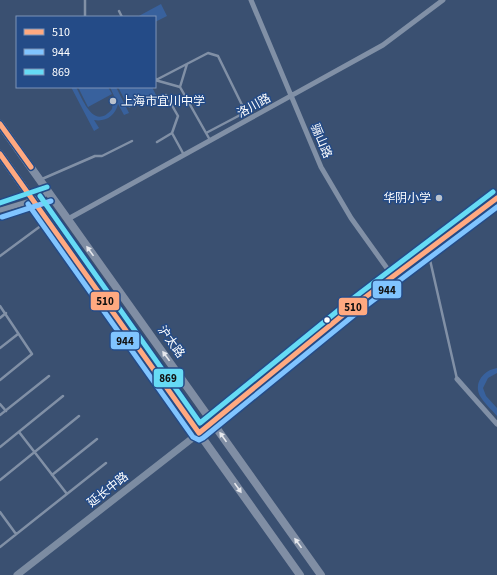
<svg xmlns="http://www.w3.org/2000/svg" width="497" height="575" font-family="'Source Sans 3','Noto Sans SC',sans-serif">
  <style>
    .green { fill: #38619d }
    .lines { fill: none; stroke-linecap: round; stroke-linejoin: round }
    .lane { stroke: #8190a6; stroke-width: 2.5 }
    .street { stroke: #8190a6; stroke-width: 5 }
    .secondary { stroke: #7c8ca2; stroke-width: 7 }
    .primary { stroke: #808ea4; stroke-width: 8 }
    .bus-1-casing { stroke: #244b87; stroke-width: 8 }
    .bus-2-casing { stroke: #244b87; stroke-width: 8 }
    .bus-3-casing { stroke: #244b87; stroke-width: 8 }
    .bus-1 { stroke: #ffa980; stroke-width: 5 }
    .bus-2 { stroke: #80c4ff; stroke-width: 5 }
    .bus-3 { stroke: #66dbf5; stroke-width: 5 }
    .oneway { fill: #e6e8ed }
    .poi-dot { fill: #bac2cd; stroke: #244b87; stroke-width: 1.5 }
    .bus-dot { fill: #fff; stroke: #244b87; stroke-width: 1.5 }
    .labels { text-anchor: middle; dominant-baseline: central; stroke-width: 3; stroke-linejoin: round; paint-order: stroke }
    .poi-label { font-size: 12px; fill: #fff; stroke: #244b87; text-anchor: start }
    .street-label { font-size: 12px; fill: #fff; stroke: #244b87 }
    .line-badge { stroke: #244b87; stroke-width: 1.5 }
    .pale-badge-label { font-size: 11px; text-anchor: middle; font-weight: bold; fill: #111 }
  </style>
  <rect width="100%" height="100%" fill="#3a5071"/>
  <path class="green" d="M161 4 167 16 155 22V17H137Z
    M71 87H76C83 100 94 131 112 109L114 96 110 87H116L129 113 124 115 118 104C115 116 106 122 94 120L99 128 94 131Z
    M78 87H108L112 94 88 107Z
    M118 87H152L156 95 129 108Z
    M497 368V373L488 378 483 388 486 396 497 408V416C492 410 484 403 480 396 473 383 484 370 497 368Z"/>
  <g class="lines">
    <path class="lane" d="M85 0V17
      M119 11 122 17
      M155 78 156 80 208 53 218 56 244 109V113L206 133
      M155 80 180 87 210 140
      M180 87 187 64
      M166 95 178 116 172 133 184 155
      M157 142 172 133
      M42 179 95 156H102L132 141
      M428 251 457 379
      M0 256 46 222
      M0 306 32 354 0 380
      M0 318 6 313
      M0 348 18 334
      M0 404 6 411
      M0 415 49 376
      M19 432 67 494
      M0 447 63 396
      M52 475 97 439
      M0 480 79 416
      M0 512 16 534
      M0 547 106 463"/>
    <path class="street" d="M251 0 321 167 351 218 394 278
      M0 210 34 200 48 193
      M68 219 383 45 443 0
      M457 379 497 424"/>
    <path class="secondary" d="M17 575 199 433 355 305 497 198"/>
    <path class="primary" d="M0 124 321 575
      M0 154 300 575"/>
    <defs>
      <path id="bus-1" d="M0 124 31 167
        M0 154 199 433 355 305 497 198"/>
      <path id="bus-2" d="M28 204 193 437 199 440 203 438 359 311 497 207
        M2 217 51 201"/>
      <path id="bus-3" d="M40 196 200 423 351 300 493 192
        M0 203 47 187"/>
    </defs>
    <use href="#bus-1" class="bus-1-casing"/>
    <use href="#bus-2" class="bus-2-casing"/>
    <use href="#bus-3" class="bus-3-casing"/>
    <use href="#bus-1" class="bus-1"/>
    <use href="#bus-2" class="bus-2"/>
    <use href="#bus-3" class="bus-3"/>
  </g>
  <defs><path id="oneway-solid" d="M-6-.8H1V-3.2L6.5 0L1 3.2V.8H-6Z"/></defs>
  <g class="oneway">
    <use href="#oneway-solid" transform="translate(90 251) rotate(-126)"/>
    <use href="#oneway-solid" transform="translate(166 356) rotate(-126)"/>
    <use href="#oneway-solid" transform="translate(223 437) rotate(-125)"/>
    <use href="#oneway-solid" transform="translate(238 488) rotate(55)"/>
    <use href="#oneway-solid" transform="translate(298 543) rotate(-126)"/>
  </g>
  <g class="poi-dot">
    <circle cx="113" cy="101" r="4"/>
    <circle cx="439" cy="198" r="4"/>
  </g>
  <circle class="bus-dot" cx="327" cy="320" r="3.5"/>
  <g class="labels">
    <g class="poi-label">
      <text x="121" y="101">上海市宜川中学</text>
      <text x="431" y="198" text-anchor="end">华阴小学</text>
    </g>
    <g class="street-label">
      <text transform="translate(254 106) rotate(-29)">洛川路</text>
      <text transform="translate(321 141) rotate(67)">骊山路</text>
      <text transform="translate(171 342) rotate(54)">沪太路</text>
      <text transform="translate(108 490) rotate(-38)">延长中路</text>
    </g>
  </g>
  <g class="line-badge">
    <rect x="372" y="280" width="30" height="19" rx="4" fill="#80c4ff"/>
    <rect x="90" y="291" width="30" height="20" rx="4" fill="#ffa980"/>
    <rect x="338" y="297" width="30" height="19" rx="4" fill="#ffa980"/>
    <rect x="110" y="331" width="30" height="19" rx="4" fill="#80c4ff"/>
    <rect x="153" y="368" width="31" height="20" rx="4" fill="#66dbf5"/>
  </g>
  <g class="pale-badge-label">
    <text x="387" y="294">944</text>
    <text x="105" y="305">510</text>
    <text x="353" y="311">510</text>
    <text x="125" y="345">944</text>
    <text x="168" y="382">869</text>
  </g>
  <rect x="16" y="16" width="140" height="72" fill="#244b87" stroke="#7c93b7"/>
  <rect x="24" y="29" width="20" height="6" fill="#ffa980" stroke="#7c93b7"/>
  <text x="52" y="36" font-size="12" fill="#ffffff">510</text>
  <rect x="24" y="49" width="20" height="6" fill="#80c4ff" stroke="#7c93b7"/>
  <text x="52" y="56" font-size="12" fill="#ffffff">944</text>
  <rect x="24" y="69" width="20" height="6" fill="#66dbf5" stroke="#7c93b7"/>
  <text x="52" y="76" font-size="12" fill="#ffffff">869</text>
</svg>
